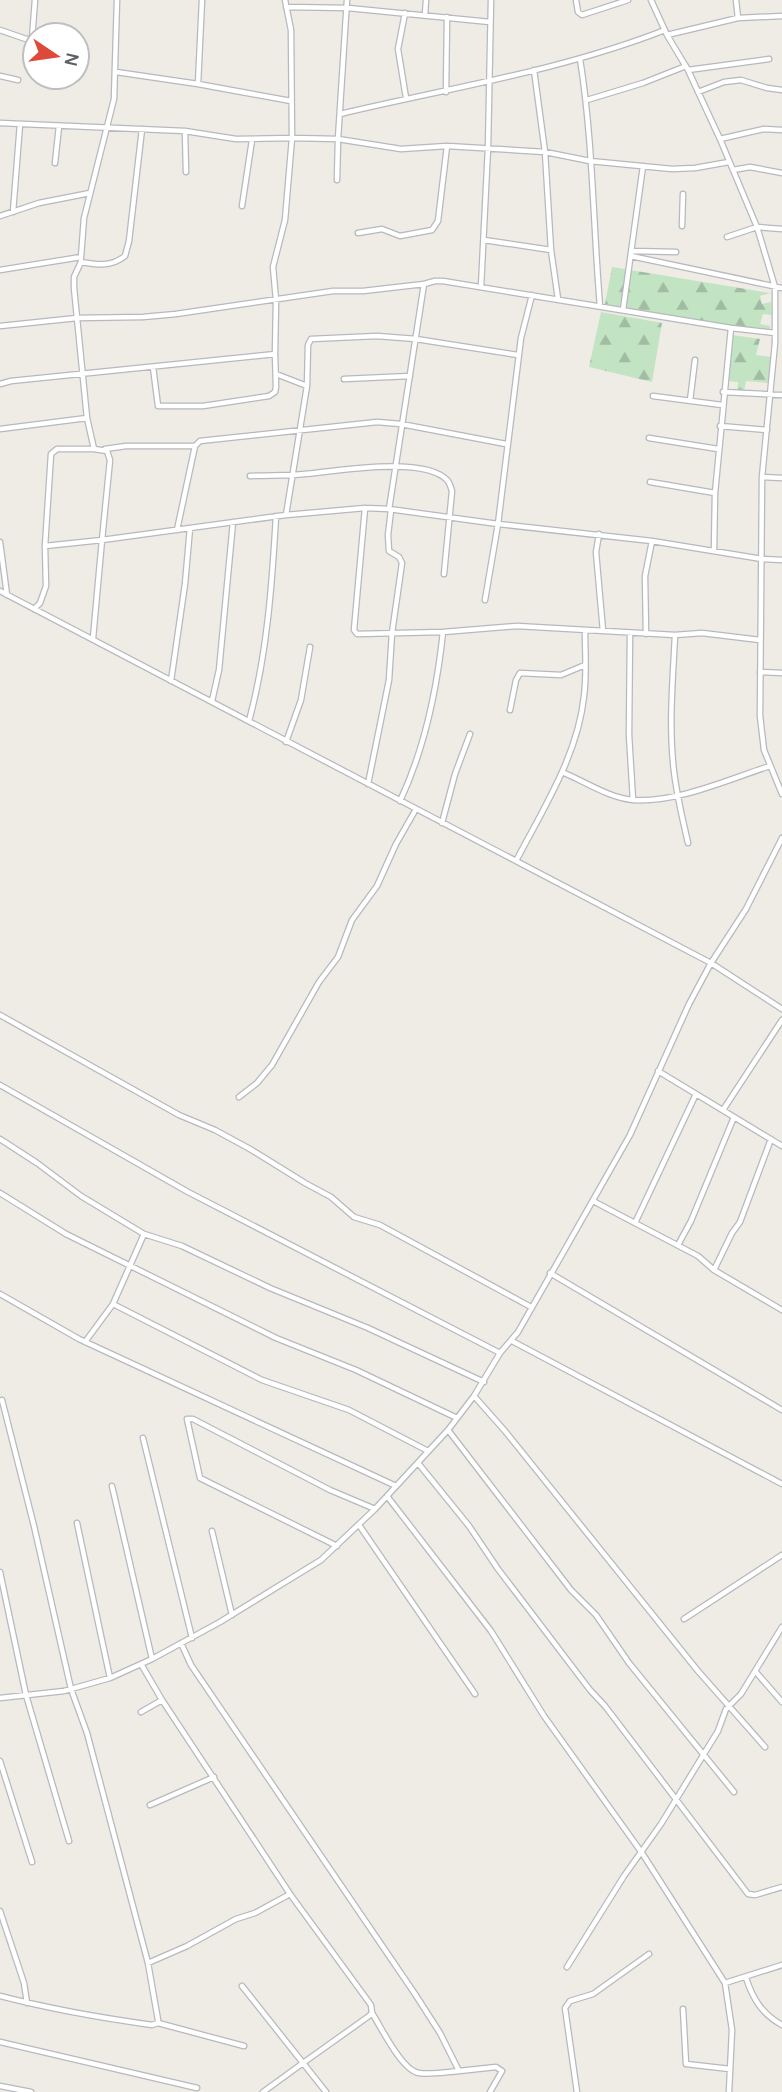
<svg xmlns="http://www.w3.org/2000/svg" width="782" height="2092" font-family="Karla,sans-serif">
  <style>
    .forest { fill: url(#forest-firs) }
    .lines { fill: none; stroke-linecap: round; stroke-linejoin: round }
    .minor-casing { stroke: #b6b9bd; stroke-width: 7 }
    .minor { stroke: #fff; stroke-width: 4.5 }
  </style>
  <defs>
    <pattern id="forest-firs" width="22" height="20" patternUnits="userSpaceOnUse" patternTransform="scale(1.75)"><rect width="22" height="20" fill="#c2e4c3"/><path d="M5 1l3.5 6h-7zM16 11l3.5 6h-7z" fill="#a1bca2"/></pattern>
  </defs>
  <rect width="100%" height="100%" fill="#eeece4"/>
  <path class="forest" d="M612 267 770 293 760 296 762 304 771 302 772 315 763 314 760 324 770 326 769 333 605 304Z
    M601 312 662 323 652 382 589 367Z
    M732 335 760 339 756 355 771 357 769 383 746 381 744 391H737L738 382 728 381Z"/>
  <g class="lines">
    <defs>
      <path id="minor" d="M202 0 198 84 291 101
        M576 0 578 12 582 15 628 0
        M651 0 667 35 688 70 720 139 757 227 775 287V343L762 477 760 716 764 750 782 794
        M736 0 738 18
        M286 7 348 8 490 22
        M405 13 398 49 406 98
        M425 15 426 0
        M0 30 26 39H32L35 0
        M667 35 738 18 782 16
        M580 59C593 140 593 224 600 306
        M534 70 545 152 551 250 558 299
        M688 70 769 59
        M116 72 198 84
        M0 76 18 80
        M446 92 447 17
        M698 92 724 82 741 80 767 88 782 90
        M587 100 643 83 686 66
        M340 114C449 88 560 71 665 30
        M0 123 185 131 236 139 292 138 291 30 285 0
        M185 131 186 172
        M720 139 764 129 782 130
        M55 163 59 126
        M733 170 750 167 782 173
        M337 180 338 139 401 149 447 146 545 152 590 161 672 169 695 168 729 162
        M242 206 252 140
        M13 212 20 124
        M0 216 39 203 90 193
        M682 226 683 194
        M358 233 382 229 400 236 432 230 438 221 447 146
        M727 237 757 227 782 229
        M484 240 551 250
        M632 251 676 252
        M631 256 782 288
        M81 260V262C98 265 111 267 125 256L129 241 142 129
        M0 270 81 257 84 218 114 99 117 0
        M481 287 488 148 491 0
        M623 310 643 166
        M0 326 77 318 143 317 176 314 333 291H363L424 284
        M275 354 276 300 273 267 285 220 292 138 338 139 347 0
        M276 374 307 386
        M344 379 410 376
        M0 384 11 381 275 354 276 387 275 392 269 396 203 406H158L153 367
        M723 392 782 395
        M653 396 722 405
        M690 401 695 360
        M720 426 767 430
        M0 429 87 418
        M649 438 718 449
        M105 449 126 446H195
        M250 476C269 475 287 476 305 474 335 471 427 455 448 481 450 484 451 488 452 491L444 574
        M762 477 782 478
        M650 482 715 493
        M365 508 354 630 357 634 443 632 517 626 675 635 702 633 760 640
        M389 509 424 284 435 281H443L731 328 775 333
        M286 515 365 508 389 509 498 524 652 541 762 559 782 560
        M177 530 195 446 200 441 377 422 401 424 506 444
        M599 534 596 552 603 631
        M0 542 7 595
        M45 546 102 540 110 460 107 451 94 449 87 418 74 288V277L81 262
        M714 551 715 493 731 328
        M0 591 711 963 782 1009
        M485 600 498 524 521 338 532 295
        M34 609 40 603 46 586 45 546 51 454 57 449H94
        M630 633 629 735 633 800
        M646 634 645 576 652 541
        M675 635C673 677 669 720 673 762 675 789 682 816 688 843
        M93 638 102 540 286 515 307 386 308 345 311 339 377 336 416 339 518 355
        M760 672 782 673
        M171 681 185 584 190 528
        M212 701 219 670 233 522
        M510 710 516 680 520 673 561 675 585 665
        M249 721C267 655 272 585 276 516
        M286 742 301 700 310 647
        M562 772C584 781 609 798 633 800 677 803 729 779 770 766
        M368 784 389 680 392 633 402 563 399 557 389 551 388 535 391 510
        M400 801C425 748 437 689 443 632
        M442 823 455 774 470 734
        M516 861C543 809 578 755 584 696 587 674 585 652 585 630
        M0 1015 179 1115 215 1130 250 1149 305 1183 331 1197 354 1217 380 1225 531 1307
        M658 1071 782 1146
        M0 1085 188 1192 500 1353
        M239 1097 257 1083 272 1065 319 982 338 957 352 920 377 886 396 844 416 809
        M723 1110 782 1020
        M0 1139 37 1163 81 1196 144 1234
        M0 1193 66 1234 276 1338 356 1370 457 1418
        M593 1201 698 1256 714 1270 782 1310
        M635 1223 696 1094
        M678 1245 691 1221 734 1117
        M714 1270 732 1233 740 1222 771 1139
        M550 1273 782 1410
        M0 1294 79 1339 396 1486
        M113 1304 144 1234 182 1246 270 1288 368 1328 484 1382
        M512 1341 782 1484
        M85 1342 113 1304 262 1380 349 1410 428 1451
        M474 1396 505 1431 698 1671 765 1747
        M448 1430 571 1590 596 1615 629 1663 734 1792
        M143 1438 192 1638
        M418 1463 469 1526 498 1569 590 1690 605 1706 748 1894 755 1895 782 1887
        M112 1486 152 1659
        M387 1496 491 1631 544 1716 642 1853 725 1983 732 2030 729 2092
        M77 1523 110 1678
        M359 1525 475 1694
        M212 1531 232 1615
        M337 1546 200 1478 187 1419H193L330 1490 375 1509
        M0 1572 26 1695 69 1841
        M684 1619 782 1555
        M181 1643 191 1665 415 1994 440 2033 459 2071 496 2067 502 2071 490 2092
        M141 1664 162 1700 290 1894 371 2005 372 2013 369 2016 303 2063 326 2092
        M755 1671 782 1702
        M0 1698 64 1691 110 1678 152 1659 220 1622 321 1560 375 1509 448 1430 474 1396 500 1353 518 1332 630 1135 689 1004 711 963 746 909 782 838
        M141 1712 162 1700
        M0 1761 32 1862
        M150 1805 214 1777
        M0 1911 24 1983 27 2003
        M148 1963 187 1946 236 1919 255 1913 290 1894
        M567 1967 624 1876 661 1824 718 1731 726 1709 741 1694 782 1627
        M746 1978C753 1999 762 2014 782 2025
        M725 1983 782 1965
        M242 1986 303 2063 263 2092
        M0 1996C50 2009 101 2018 152 2025L158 2023V2020L148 1963 87 1733 71 1689 34 1526 2 1400
        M683 2009 686 2064 730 2069
        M372 2013C381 2027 402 2071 419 2073 431 2075 446 2072 459 2071
        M158 2023 244 2046
        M0 2042 197 2088
        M0 2086 31 2092
        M577 2092 565 2008 570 2001 593 1994 649 1954"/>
    </defs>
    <use href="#minor" class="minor-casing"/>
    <use href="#minor" class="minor"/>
  </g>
  <g transform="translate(56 56) rotate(103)"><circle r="33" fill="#ffffff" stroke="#bebfc1" stroke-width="2"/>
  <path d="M0-5L12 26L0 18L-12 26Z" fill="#de4a3a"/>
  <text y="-10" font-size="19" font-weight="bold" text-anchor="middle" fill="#5c5f64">N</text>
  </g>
</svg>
